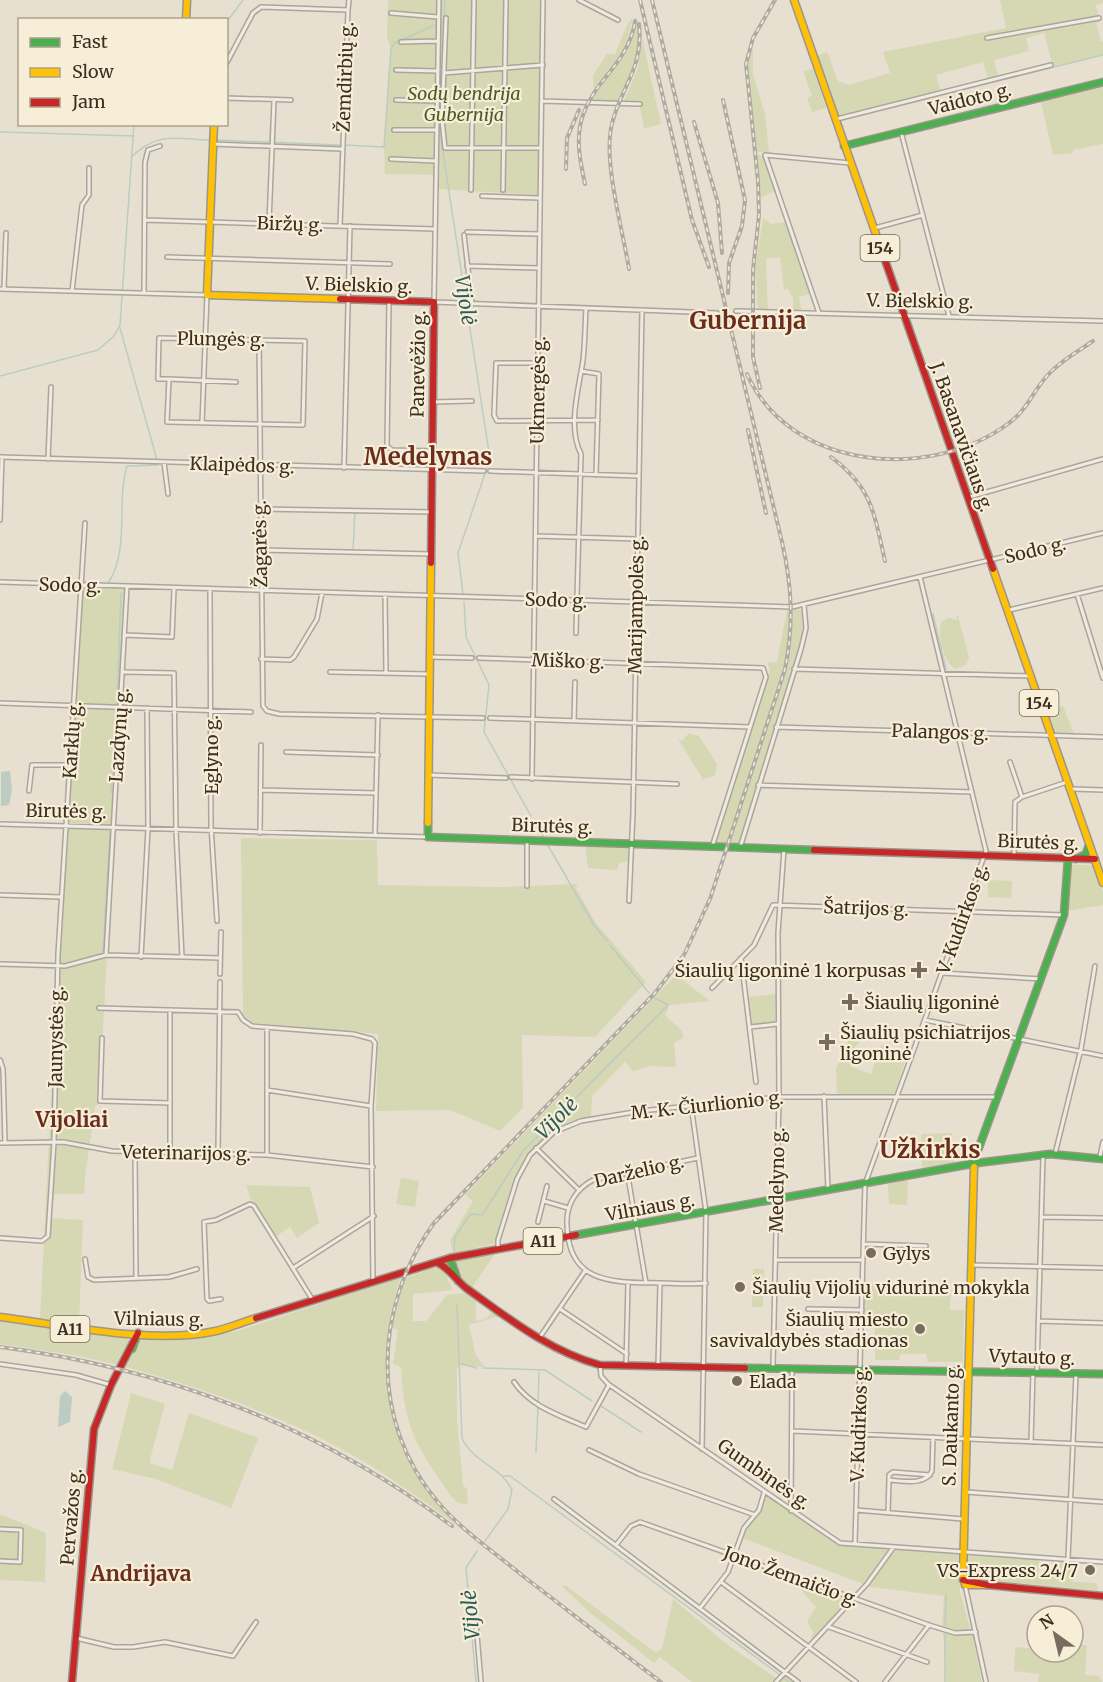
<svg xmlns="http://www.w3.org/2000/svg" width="1103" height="1682" font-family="Merriweather,serif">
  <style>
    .green { fill: #d6d7b3 }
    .water { fill: #bcccc2 }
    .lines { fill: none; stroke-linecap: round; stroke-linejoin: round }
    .stream { stroke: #bcccc2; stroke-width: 1.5 }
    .street-casing { stroke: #ada599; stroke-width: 6 }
    .fast-casing { stroke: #9c958a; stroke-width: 9 }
    .slow-casing { stroke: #9c958a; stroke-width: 9 }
    .jam-casing { stroke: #9c958a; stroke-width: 9 }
    .street { stroke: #efebe3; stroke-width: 3 }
    .fast { stroke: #4caf50; stroke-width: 6 }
    .slow { stroke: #ffc107; stroke-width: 6 }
    .jam { stroke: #c62828; stroke-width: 6 }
    .rail-casing { stroke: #afaaa2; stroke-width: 4 }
    .rail { stroke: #f7eed8; stroke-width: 1.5; stroke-dasharray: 4.5; stroke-linecap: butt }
    .poi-dot { fill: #786c5e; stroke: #f7eed8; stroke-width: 2 }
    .labels { text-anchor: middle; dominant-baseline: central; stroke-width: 4.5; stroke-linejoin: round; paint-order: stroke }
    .shield { fill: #f7eed8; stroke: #756857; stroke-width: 1.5 }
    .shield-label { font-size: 16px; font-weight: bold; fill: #3d2e20 }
    .street-label { font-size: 18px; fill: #3d2e20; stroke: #f7eed8 }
    .park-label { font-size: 18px; font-style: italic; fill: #4d5a26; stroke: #f7eed8 }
    .poi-label { font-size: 18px; fill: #3d2e20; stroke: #f7eed8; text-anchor: start }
    .water-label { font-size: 20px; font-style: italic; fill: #2f5d5a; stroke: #f7eed8 }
    .quarter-label { font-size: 21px; font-weight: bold; fill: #6b2e1e; stroke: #f7eed8 }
    .district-label { font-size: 24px; font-weight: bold; fill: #6b2e1e; stroke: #f7eed8 }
  </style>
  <rect width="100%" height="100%" fill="#e7e0d1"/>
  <path class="green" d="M388 0H543L539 195 436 189V175L385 174 384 147 391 48 387 38Z
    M1000 0H1103V3L1096 5 1100 22 1096 23 1101 41H1103V55L1053 67 1044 33 1026 38 1029 51 994 60 998 76 988 79 983 62 936 75 940 90 836 116 816 56 827 52 838 81 849 85 890 73 883 52 1006 28Z
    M633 17 626 47 594 89 593 75 607 54H615L627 25Z
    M636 17C648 42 631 78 619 101H595V95L627 52Z
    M641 33 661 124 644 129 639 101H624L638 68Z
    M753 50V74L765 114 769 152H757L747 73 750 51Z
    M813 69 826 108 812 112 807 98 812 96 804 74 805 71Z
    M1103 87V144L1073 150V153L1053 155 1041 102Z
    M757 155 765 157 775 191 760 198Z
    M763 218 771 224 788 222 812 293 799 297 802 313H793V298L788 289 784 290 780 257 766 259 768 312H758L755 270Z
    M82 585 127 587 99 1104 95 1106C92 1136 85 1164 84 1194H54L52 1218 83 1220 79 1324 40 1319 57 977Z
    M791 609 789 646 783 670 727 846 717 845 715 842 770 669 767 663 777 662 787 610Z
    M794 609 803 610 804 628 800 648 740 844 729 846 786 668Z
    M956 616H958L969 658 966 665 956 669C944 665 936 632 942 621L949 618 957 620Z
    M1063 706 1074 734 1055 735 1046 712Z
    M689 733 699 736 717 764 715 776 705 778 704 781 678 739 682 741Z
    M241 838 377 840 378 885 501 887 578 884 576 888 595 922 646 982 595 1037 522 1035 523 1108 500 1131 450 1110 376 1111 378 1034 247 1022 243 1018Z
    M585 845 628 847V861L619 863 617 870 588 868Z
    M1070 865H1094L1103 891V905L1067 911Z
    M988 880 1012 881 1011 898 988 897Z
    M676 975 710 1001 670 1005 665 1015 682 1031 683 1038 674 1043 676 1067 651 1066 633 1071 625 1062 592 1096 591 1119C525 1129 515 1189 498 1243L453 1253 450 1240 473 1201 465 1195Z
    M776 994 775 1022 758 1026 751 1023 748 997Z
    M849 1039 859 1042 852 1052 851 1067 871 1074 881 1045 908 1053 894 1095 837 1094 836 1069Z
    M952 1133 954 1163 922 1168 921 1134Z
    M401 1178 419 1181 415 1207 396 1204Z
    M908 1180 907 1205 889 1204 888 1184Z
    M246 1185 310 1187 319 1223 297 1238 290 1227 275 1237 251 1199Z
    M496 1252 471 1289 459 1280 454 1265 457 1261Z
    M437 1267 443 1269 453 1290 413 1294V1321H426L447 1295C457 1294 468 1291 476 1298V1321L485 1319 494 1311 500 1315 498 1318 495 1317 469 1325 476 1356 485 1367 459 1365 457 1369V1419L463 1485 467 1489 468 1502 466 1504 458 1503 451 1496C417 1447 404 1429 401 1367L393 1364 398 1330 391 1327 405 1278Z
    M753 1269H764L763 1307H752Z
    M401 1277C366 1377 394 1467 471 1536 436 1510 401 1484 363 1461 288 1417 205 1389 122 1366L141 1339 197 1338 237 1331Z
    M864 1285 951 1287 950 1310H964L963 1362H928L926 1354H901L899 1360H875V1323L863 1322Z
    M0 1322 126 1336 130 1343 119 1365 79 1356 0 1344Z
    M131 1393 165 1404 149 1463 172 1470 189 1413 256 1437 258 1439 231 1508 156 1479 112 1469Z
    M764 1493 836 1541 958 1551 960 1592 971 1631 963 1633 942 1626 944 1596 871 1587 740 1537C747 1521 759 1510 764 1493Z
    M0 1514 46 1533 45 1582 0 1580Z
    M966 1554 1039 1558 1038 1576 1058 1577 1060 1560 1074 1562 1073 1582 1097 1583 1098 1590 971 1579 965 1573Z
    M803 1583 821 1595 832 1593 851 1600 810 1643 813 1632 807 1621 816 1607 799 1588Z
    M565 1585 655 1652 662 1649 673 1599 729 1646 779 1680 785 1674 795 1682H692L660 1657 654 1663 588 1611 562 1586Z
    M943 1630 958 1635 973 1634 982 1682H946Z
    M1073 1644 1087 1645 1085 1675 1099 1676 1102 1682H1038L1039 1674 1014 1671 1015 1647 1037 1649V1652H1073Z"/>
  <path class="water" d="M10 771 12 790 9 805 1 806V772Z
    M65 1391 72 1397 70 1422 58 1427 60 1396Z"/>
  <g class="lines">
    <path class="stream" d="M445 0 440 133 490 459 458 553 463 594
      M226 23 243 0
      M1006 79 1103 55
      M0 132 134 136
      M216 140 339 145
      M345 145 384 147 391 48 395 43 442 22
      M131 157C159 131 175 139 210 140
      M120 328 157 460
      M0 376 98 350 114 336 120 325 134 124
      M353 551 355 511
      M109 582C130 547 116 503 127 466L158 465
      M464 602 466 637 489 685 484 732 531 816
      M933 614 946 669
      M117 704 121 593
      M111 793 116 711
      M536 824 544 838
      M546 842 594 925 607 941
      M610 945 649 993
      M103 952 110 832
      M454 1249 455 1237 469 1216 471 1214 482 1215 523 1151 668 1005 655 998
      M457 1305 462 1438C472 1462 502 1467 512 1490L508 1509 485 1541
      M461 1364 477 1368
      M483 1368 545 1370 592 1401
      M538 1403 539 1372
      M601 1406 641 1432
      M536 1452 538 1408
      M503 1476H510L780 1675
      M945 1625 946 1595
      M784 1678 789 1682
      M476 1682 466 1568 477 1551
      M945 1682V1635"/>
    <defs>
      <path id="street" d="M439 0 434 302 717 313
        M579 0 618 20
        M348 10 349 0
        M391 13 438 17
        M446 18 442 120 445 148H541
        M987 38 1099 18
        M401 42 438 41
        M226 64 253 13 261 7 348 10 340 226
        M396 70 438 71
        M444 73 543 65
        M226 98 291 100
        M396 100 437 101
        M542 101 640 104
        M837 119 1051 65
        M394 130H437
        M901 132 949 316
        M213 144 342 149
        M391 159 436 161
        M471 190 474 0
        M503 190 506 0
        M482 196 539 198
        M145 220 435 229
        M269 223 274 100
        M875 228 923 215
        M467 232 539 234
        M464 235 472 303
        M167 257 390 264
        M467 266 539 268
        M0 289 207 295 202 423
        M4 289 6 233
        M72 291 82 205 89 195V168
        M144 293 145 162 148 150 160 146
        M389 301 387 446 392 450 433 451
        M736 311 1103 321
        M819 313 765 155 850 163
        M159 338 305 341 303 425 167 422 169 379H158Z
        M259 340 263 706 267 711 279 714 483 718
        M538 363H496L494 415 497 421 598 420
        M581 371 599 374 596 475
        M169 379 236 382
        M433 402 472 401
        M0 457 484 471
        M48 459 51 387
        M164 462 168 494
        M344 468 350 226
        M490 471 638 476
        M969 497 1103 459
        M260 509 432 512
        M0 520 2 457
        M536 536 637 539
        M261 550 431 554
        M0 582 792 607 1103 533
        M210 590 211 826 217 921
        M385 594 386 672
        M1077 594 1103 678
        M1009 610 1103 588
        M576 633 581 454C567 427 579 388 583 360 585 343 585 325 586 308
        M125 635 172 637 174 589
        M430 657 472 658
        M479 658 763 668 766 677 712 847
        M261 659 290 660 294 657 317 619 322 593
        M794 669 1029 676
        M124 672 174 673 176 831 182 957
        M330 672 429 674
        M0 703 251 712
        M490 718 750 727
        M574 721 575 682
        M776 727 1103 737
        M286 752 378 755
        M1010 762 1022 797 1015 802 1014 857
        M429 775 506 778
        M511 777 677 784
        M532 779 543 0
        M758 785 972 792
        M1072 789 1103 790
        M261 790 376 793
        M29 791 32 765H70
        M1022 797 1067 782
        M0 824 428 837
        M260 833 261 745
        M375 835 378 715
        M740 848 801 649 806 628 804 605
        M527 886V840
        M0 895 61 897
        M629 901 633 813 642 310
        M106 955 127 587
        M141 957 148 829 147 708
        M741 958 756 1082
        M0 964 65 966 106 955 220 958
        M942 973 1041 979
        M220 974 221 932
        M712 988 754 945 773 905 1064 915
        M99 1008 238 1012 243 1020 252 1026 353 1034 372 1039 375 1043 371 1106 373 1281
        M925 1020 1103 1056
        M750 1027 777 1024
        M102 1038 100 1101 170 1103
        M0 1060 3 1069 5 1142
        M267 1090 371 1106
        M824 1096 828 1189
        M691 1105 706 1212 702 1449
        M0 1143 63 1142 112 1151 267 1155 373 1167
        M536 1148 579 1190
        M135 1152 136 1276
        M170 1152V1010
        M218 1153 220 982
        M1055 1154 1081 1049 1095 966
        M267 1155V1028
        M1100 1156 1103 1142
        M698 1158 593 1180C576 1189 566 1205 567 1224 568 1285 613 1282 660 1283 675 1283 690 1285 706 1283
        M627 1171 646 1283
        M544 1201 568 1208
        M1042 1217 1103 1218
        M538 1222 547 1186
        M0 1238 42 1241 48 1236 54 1142 58 954 85 523
        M864 1244 926 1246
        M498 1249V1240L517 1179 530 1155 554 1132 581 1121 640 1111 779 1097H997
        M85 1259 88 1277 94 1280 169 1277 197 1269
        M776 1260H863
        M972 1265 1103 1268
        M293 1268 374 1216
        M221 1299 209 1301 207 1299 204 1222 216 1220 250 1204 254 1206 312 1299
        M560 1309 627 1354
        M808 1309 862 1310
        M1038 1321 1103 1323
        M540 1337 585 1271
        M0 1364 76 1375 111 1385
        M600 1365 601 1376 608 1384 840 1543 1103 1562
        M626 1365 628 1283
        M658 1367 660 1283
        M773 1367 779 1097 778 933 784 849
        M1037 1371 1043 1156
        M514 1382C531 1407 559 1415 586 1427L609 1385
        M793 1431 1103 1445
        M1031 1442 1033 1372
        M589 1450 639 1474 755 1515
        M930 1475 893 1472 889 1475V1480C903 1481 925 1486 932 1471L933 1437
        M966 1492 1103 1502
        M554 1499 798 1682
        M856 1510 963 1519
        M791 1511 792 1369
        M888 1513 889 1480
        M0 1529 21 1530 20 1562 0 1561
        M855 1544 865 1184 986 851 920 577
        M616 1545 631 1526 640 1522 929 1625 955 1633 976 1632
        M1068 1559 1076 1374
        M721 1582 856 1682
        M965 1585 986 1682
        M700 1608 728 1572 744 1528 759 1510 764 1493
        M476 1623 481 1682
        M829 1627 927 1662
        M76 1638 114 1647H133L165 1642 233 1656 256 1622
        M776 1682 867 1584 893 1548
        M885 1682 929 1625"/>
      <path id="fast" d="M844 146 1103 82
        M428 823V837L814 850
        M1076 859 1086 854 1089 845
        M974 1161 1064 915 1068 859
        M977 1163 1050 1154 1103 1159
        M576 1235 971 1164
        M450 1258 458 1281
        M132 1349 138 1333
        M745 1368 1103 1374"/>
      <path id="slow" d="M794 0 878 240
        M186 20 187 0
        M214 124 207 295 340 299
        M993 569 1103 883
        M428 823 431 563
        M974 1167 963 1574 965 1585H988
        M0 1317C64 1325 153 1345 216 1331 229 1328 243 1322 256 1318"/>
      <path id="jam" d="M878 240 993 569
        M340 299 434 302 431 563
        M814 850 1095 859
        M438 1263C449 1268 456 1280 466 1288 508 1318 549 1351 600 1365L745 1368
        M256 1318 450 1258 576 1235
        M963 1580 988 1585 1103 1596
        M72 1682 94 1429 111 1385 138 1333"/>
    </defs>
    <use href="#street" class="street-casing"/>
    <use href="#fast" class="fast-casing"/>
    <use href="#slow" class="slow-casing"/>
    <use href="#jam" class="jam-casing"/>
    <use href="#street" class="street"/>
    <use href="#fast" class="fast"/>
    <use href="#slow" class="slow"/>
    <use href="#jam" class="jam"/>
    <defs>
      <path id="rail" d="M640 0 692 220 709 267
        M652 0 782 542C792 586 794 624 785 669L710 899 684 955 655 993 434 1223C374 1306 369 1420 437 1501 462 1531 494 1552 523 1576 569 1611 614 1647 661 1682
        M723 100 745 200 742 226 729 263 728 293
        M694 122 718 203 722 253
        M566 169 567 138 579 110
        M585 184C580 161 575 138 583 115 595 79 629 63 635 21
        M629 269C623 231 604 165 611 128 619 88 644 71 639 24
        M747 374C790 471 931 482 1009 423 1026 411 1033 392 1046 377 1059 362 1077 352 1093 341
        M760 388 753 357V270L759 215 758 181 746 64 753 38 775 0
        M748 430 766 513
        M831 457C873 488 874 514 885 561
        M0 1347C164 1368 319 1426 452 1526"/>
    </defs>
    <use href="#rail" class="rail-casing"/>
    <use href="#rail" class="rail"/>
  </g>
  <g class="poi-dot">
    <path d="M916 961h6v6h6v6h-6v6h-6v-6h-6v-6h6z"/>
    <path d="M847 993h6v6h6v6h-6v6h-6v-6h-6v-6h6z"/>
    <path d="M824 1033h6v6h6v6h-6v6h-6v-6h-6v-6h6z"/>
    <circle cx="871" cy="1253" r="6"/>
    <circle cx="740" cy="1287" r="6"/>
    <circle cx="920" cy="1329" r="6"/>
    <circle cx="737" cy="1381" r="6"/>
    <circle cx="1090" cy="1570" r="6"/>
  </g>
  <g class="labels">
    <g class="shield">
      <rect x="860.5" y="235" width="39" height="26" rx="4.5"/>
      <rect x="1019.5" y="690" width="39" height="26" rx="4.5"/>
      <rect x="523.5" y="1228" width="39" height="26" rx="4.5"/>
      <rect x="50.5" y="1316" width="39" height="26" rx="4.5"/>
    </g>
    <g class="shield-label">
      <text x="880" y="248">154</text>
      <text x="1039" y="703">154</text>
      <text x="543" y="1241">A11</text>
      <text x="70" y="1329">A11</text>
    </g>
    <g class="street-label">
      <text transform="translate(345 77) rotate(-88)">Žemdirbių g.</text>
      <text transform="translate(970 99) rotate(-14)">Vaidoto g.</text>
      <text transform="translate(290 224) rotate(2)">Biržų g.</text>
      <text transform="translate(359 285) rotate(2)">V. Bielskio g.</text>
      <text transform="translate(920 301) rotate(1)">V. Bielskio g.</text>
      <text transform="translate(221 339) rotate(1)">Plungės g.</text>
      <text transform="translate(418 364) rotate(-89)">Panevėžio g.</text>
      <text transform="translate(538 390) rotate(-89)">Ukmergės g.</text>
      <text transform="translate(962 437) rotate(71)">J. Basanavičiaus g.</text>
      <text transform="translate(242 465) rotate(2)">Klaipėdos g.</text>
      <text transform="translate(260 544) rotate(-91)">Žagarės g.</text>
      <text transform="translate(1035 550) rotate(-13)">Sodo g.</text>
      <text transform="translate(70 585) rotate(2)">Sodo g.</text>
      <text transform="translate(556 600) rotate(2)">Sodo g.</text>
      <text transform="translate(636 605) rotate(-89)">Marijampolės g.</text>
      <text transform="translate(568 661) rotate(2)">Miško g.</text>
      <text transform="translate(940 732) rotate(2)">Palangos g.</text>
      <text transform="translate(119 735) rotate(-86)">Lazdynų g.</text>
      <text transform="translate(72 740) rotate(-86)">Karklų g.</text>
      <text transform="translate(211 755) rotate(-90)">Eglyno g.</text>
      <text transform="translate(66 811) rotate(1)">Birutės g.</text>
      <text transform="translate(552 826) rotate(2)">Birutės g.</text>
      <text transform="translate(1038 842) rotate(2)">Birutės g.</text>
      <text transform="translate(866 908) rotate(2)">Šatrijos g.</text>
      <text transform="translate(962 919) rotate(-70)">V. Kudirkos g.</text>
      <text transform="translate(56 1037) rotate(-89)">Jaunystės g.</text>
      <text transform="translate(707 1105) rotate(-6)">M. K. Čiurlionio g.</text>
      <text transform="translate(186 1153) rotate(1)">Veterinarijos g.</text>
      <text transform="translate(639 1171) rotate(-13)">Darželio g.</text>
      <text transform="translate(777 1180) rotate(-89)">Medelyno g.</text>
      <text transform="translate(650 1207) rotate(-10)">Vilniaus g.</text>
      <text transform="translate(159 1319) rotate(1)">Vilniaus g.</text>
      <text transform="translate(1032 1357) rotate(2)">Vytauto g.</text>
      <text transform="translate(859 1424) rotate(-88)">V. Kudirkos g.</text>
      <text transform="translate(951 1425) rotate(-88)">S. Daukanto g.</text>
      <text transform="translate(764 1474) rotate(35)">Gumbinės g.</text>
      <text transform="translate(71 1517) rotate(-85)">Pervažos g.</text>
      <text transform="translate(791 1576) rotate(20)">Jono Žemaičio g.</text>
    </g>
    <g class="park-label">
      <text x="464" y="93">Sodų bendrija<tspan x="464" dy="21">Gubernija</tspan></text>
    </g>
    <g class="poi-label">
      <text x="906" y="970" text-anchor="end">Šiaulių ligoninė 1 korpusas</text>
      <text x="864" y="1002">Šiaulių ligoninė</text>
      <text x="840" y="1032">Šiaulių psichiatrijos<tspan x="840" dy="21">ligoninė</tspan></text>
      <text x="883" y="1253">Gylys</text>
      <text x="752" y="1287">Šiaulių Vijolių vidurinė mokykla</text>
      <text x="908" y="1319" text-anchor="end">Šiaulių miesto<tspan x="908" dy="21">savivaldybės stadionas</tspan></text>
      <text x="749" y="1381">Elada</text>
      <text x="1078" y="1570" text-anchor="end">VS-Express 24/7</text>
    </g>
    <g class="water-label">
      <text transform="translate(466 300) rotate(81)">Vijolė</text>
      <text transform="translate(556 1118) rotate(-45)">Vijolė</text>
      <text transform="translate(470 1615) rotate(-95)">Vijolė</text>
    </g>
    <g class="quarter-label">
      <text x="72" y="1119">Vijoliai</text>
      <text x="141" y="1573">Andrijava</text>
    </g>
    <g class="district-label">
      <text x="748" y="320">Gubernija</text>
      <text x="428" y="456">Medelynas</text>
      <text x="930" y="1149">Užkirkis</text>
    </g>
  </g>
  <rect x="18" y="18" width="210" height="108" fill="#f7eed8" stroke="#ada18e" stroke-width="1.5"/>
  <rect x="30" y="38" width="30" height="9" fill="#4caf50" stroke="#ada18e" stroke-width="1.5"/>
  <text x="72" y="48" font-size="18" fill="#3d2e20">Fast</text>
  <rect x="30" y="68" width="30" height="9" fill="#ffc107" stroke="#ada18e" stroke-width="1.5"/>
  <text x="72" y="78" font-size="18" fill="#3d2e20">Slow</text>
  <rect x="30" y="98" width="30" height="9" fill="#c62828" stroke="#ada18e" stroke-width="1.5"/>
  <text x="72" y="108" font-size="18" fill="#3d2e20">Jam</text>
  <g transform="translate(1055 1634) rotate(326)"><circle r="28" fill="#f7eed8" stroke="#ada18e" stroke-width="1.5"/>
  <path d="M0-4.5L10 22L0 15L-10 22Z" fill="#786c5e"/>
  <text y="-9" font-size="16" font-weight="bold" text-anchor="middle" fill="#3d2e20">N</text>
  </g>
</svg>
